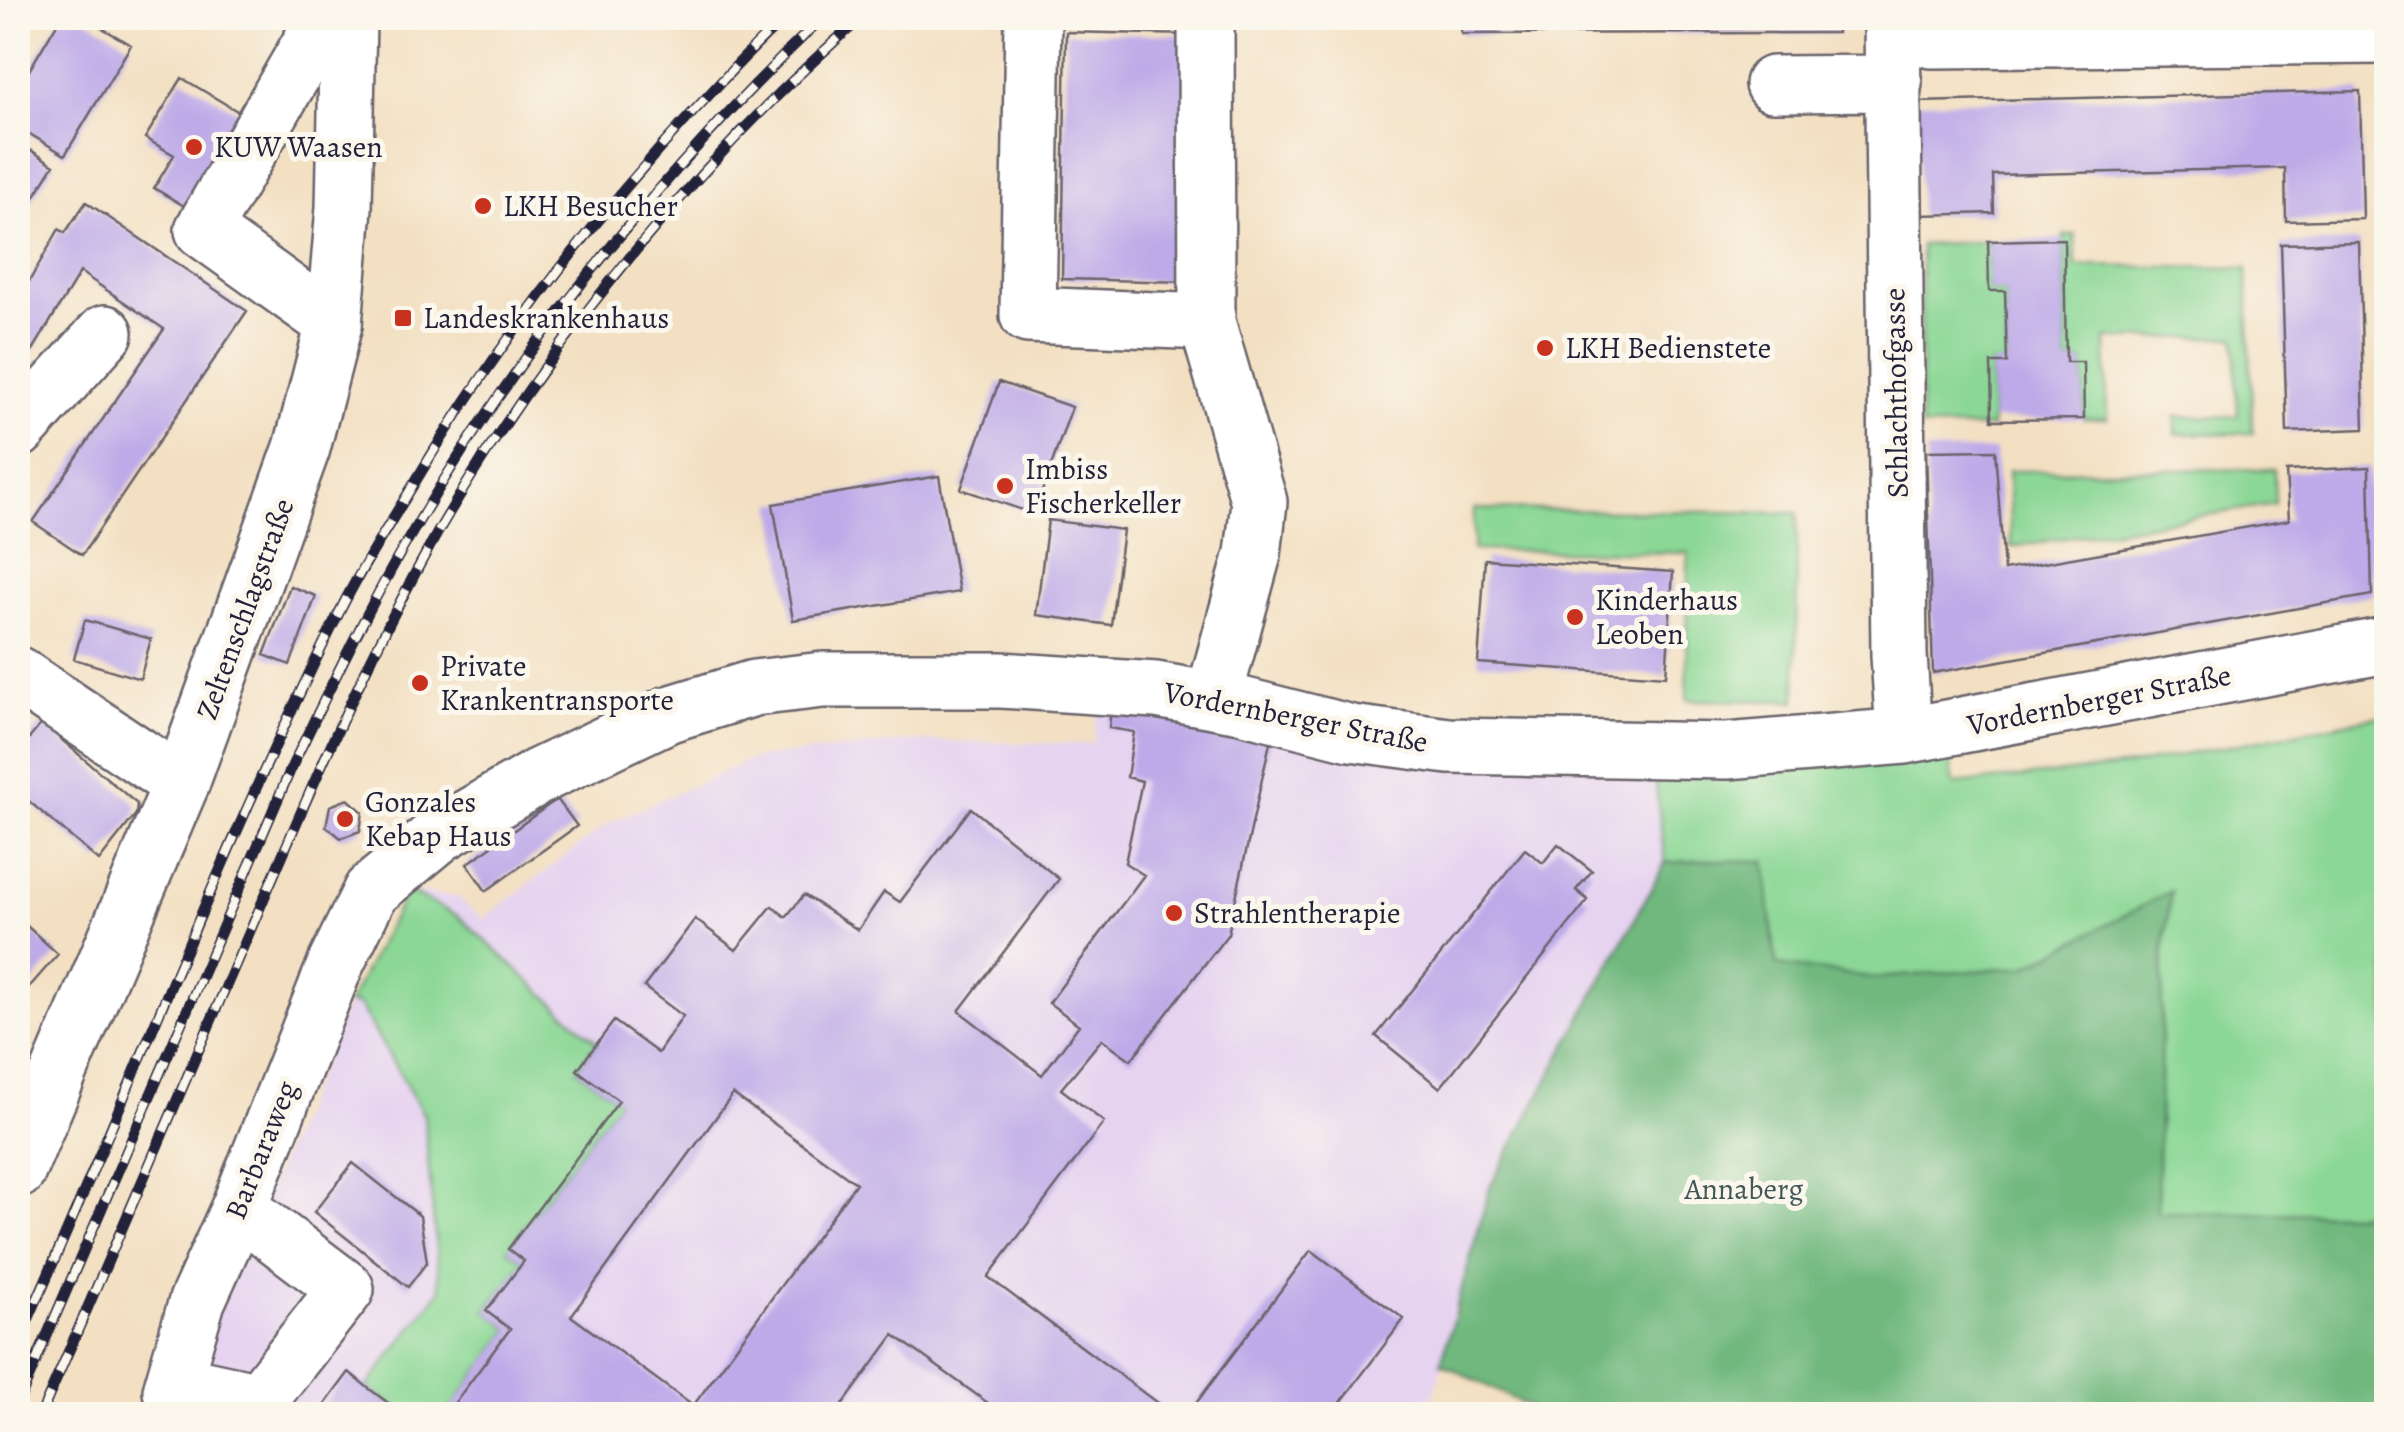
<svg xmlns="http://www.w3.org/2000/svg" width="2404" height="1432" font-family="Alegreya,serif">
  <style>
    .built { fill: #e6d3f0 }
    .green { fill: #8bd795; stroke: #567c68; stroke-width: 2.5 }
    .forest { fill: #70b87e; stroke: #496d5c; stroke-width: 2.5 }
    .building { fill: #beaae8; fill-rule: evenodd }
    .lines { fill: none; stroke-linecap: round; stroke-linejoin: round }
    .minor-casing { stroke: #6b646b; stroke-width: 60 }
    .major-casing { stroke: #6b646b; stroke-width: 60 }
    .minor { stroke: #fff; stroke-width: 55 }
    .major { stroke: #fff; stroke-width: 55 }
    .rail-casing { stroke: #22223b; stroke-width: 11 }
    .rail { stroke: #fbf7ec; stroke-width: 8; stroke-dasharray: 22; stroke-linecap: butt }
    .poi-dot { fill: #c8321e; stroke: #fbf7ec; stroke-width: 4 }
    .labels { text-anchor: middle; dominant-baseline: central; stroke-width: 10; stroke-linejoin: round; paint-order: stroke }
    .poi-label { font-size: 30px; fill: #22223b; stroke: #fbf7ec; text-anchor: start }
    .street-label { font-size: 30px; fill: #22223b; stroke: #fbf7ec }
    .park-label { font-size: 30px; fill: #425856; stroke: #fbf7ec }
  </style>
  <rect width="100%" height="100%" fill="#fbf7ec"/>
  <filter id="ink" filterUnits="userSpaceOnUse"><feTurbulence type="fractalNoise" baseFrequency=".01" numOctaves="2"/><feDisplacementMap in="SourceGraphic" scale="20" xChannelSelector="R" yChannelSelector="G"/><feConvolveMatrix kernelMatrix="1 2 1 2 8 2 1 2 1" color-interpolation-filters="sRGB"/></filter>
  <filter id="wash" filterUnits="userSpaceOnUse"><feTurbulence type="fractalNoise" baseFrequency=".0048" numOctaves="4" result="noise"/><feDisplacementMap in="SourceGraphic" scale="40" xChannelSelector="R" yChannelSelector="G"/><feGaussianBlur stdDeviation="2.25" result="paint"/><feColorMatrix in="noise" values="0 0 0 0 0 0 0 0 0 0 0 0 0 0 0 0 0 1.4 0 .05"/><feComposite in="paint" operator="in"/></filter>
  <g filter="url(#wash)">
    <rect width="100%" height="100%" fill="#f3e0c3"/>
    <path class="built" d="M1099 703 1655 776 1665 863 1490 1187 1429 1414H189L180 1395 348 1003 407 891 458 897 483 919 609 823 755 758 916 741 1093 744Z"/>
    <path class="green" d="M2064 235H2075L2076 266 2247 268 2253 433 2176 434V417L2238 416 2235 337 2106 339 2107 419H2084L2083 362H2066Z
      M1988 241 1989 291H2005L2007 363 1991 364 1992 428 1921 427V245Z
      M2274 469 2275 504 2011 547 2008 471Z
      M1474 509 1797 513 1796 701 1687 700 1688 553 1473 550Z
      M2386 715V1212L2355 1214 2157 1213 2163 952 2171 892 2026 967 1876 978 1776 965 1765 862 1707 860 1665 863 1655 776 1949 754 1954 784 2122 767Z
      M407 891 458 916 597 1042 577 1070 619 1101 508 1249 524 1261 486 1311 510 1329 450 1409C413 1426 395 1408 367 1387L440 1291 424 1115 359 1005 348 1003Z"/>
    <path class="forest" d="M1707 860 1765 861 1776 965 1876 978 2026 967 2171 891 2163 952 2157 1212 2355 1214 2386 1212V1414H1544L1441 1363 1490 1187 1665 863Z"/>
    <g id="blocks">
      <path class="building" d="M60 18H85L131 45 65 155 18 127V89Z
        M1461 18H1837V33L1461 34Z
        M1066 32 1192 35 1188 282 1062 279Z
        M182 78 247 117 191 210 154 188 174 155 145 138Z
        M2360 91 2363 219 2286 221 2285 168 1993 175 1994 213 1920 215 1917 102Z
        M18 142 54 165 18 223Z
        M86 202 247 311 82 555 33 522 164 329 80 272 18 375V301L59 229 65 233Z
        M2064 239 2066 362H2083L2084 419 1992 420 1991 363H2007L2005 291H1989L1988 241Z
        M2359 242 2364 429 2287 432 2281 244Z
        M999 382 1072 407 1034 514 961 489Z
        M1995 450 2004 570 2289 520 2286 471 2369 467 2372 595 1933 673 1926 451Z
        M939 476 959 592 793 620 773 504Z
        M1048 520 1123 530 1111 625 1036 615Z
        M1485 559 1673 572 1666 676 1478 663Z
        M290 586 316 596 290 665 264 655Z
        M85 620 151 639 140 679 74 659Z
        M1111 708 1271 738 1228 934 1131 1060 1102 1039 1061 1089 1104 1122 988 1277 1172 1414H1003L894 1335 836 1414H457L450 1409 510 1329 486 1311 524 1261 508 1249 619 1101 577 1070 614 1021 658 1053 683 1016 644 987 695 919 736 950 772 906 786 917 804 895 858 930 884 892 900 902 971 808 1059 879 959 1011 1042 1075 1079 1025 1049 1003 1144 875 1125 863 1142 781 1127 777 1134 732 1109 728ZM733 1094 856 1183 693 1406 571 1316Z
        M42 723 137 804 136 814 99 861 18 792V731L28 740Z
        M348 799 363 812 360 831 341 838 326 826 330 806Z
        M557 799 577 826 486 891 467 864Z
        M1558 844 1592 871 1576 890 1588 900 1440 1088 1376 1036 1525 849 1543 863Z
        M18 918 58 954 18 1000Z
        M353 1163 420 1216 427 1262 408 1287 314 1212Z
        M1311 1250 1404 1319 1332 1414H1188Z
        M349 1372 367 1387 403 1414H318Z"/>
    </g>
  </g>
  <g filter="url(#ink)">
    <use href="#blocks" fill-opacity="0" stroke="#6b646b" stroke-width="2.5"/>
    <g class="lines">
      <defs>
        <path id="minor" d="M325 18 203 230 334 324
          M1033 18 1028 315 1207 322
          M1206 18 1207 322 1259 502 1253 554 1213 700
          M1892 18 1899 655 1904 736
          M1931 40 2386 36
          M1773 84 1894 83
          M18 430 105 333
          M18 675 181 784
          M171 1391 199 1387 259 1400 346 1289 239 1208
          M177 1414 171 1391 197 1301 239 1208 336 963 371 891 440 834 539 776 669 714 754 688 823 680H1001L1156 690 1241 705 1351 733 1449 746 1727 751 1904 736 2386 645"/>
        <path id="major" d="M18 1170 181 784 302 448 334 324 344 208 348 18"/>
      </defs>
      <use href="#minor" class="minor-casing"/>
      <use href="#major" class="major-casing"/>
      <use href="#minor" class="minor"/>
      <use href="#major" class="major"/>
      <defs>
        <path id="rail" d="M18 1342C128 1100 220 849 340 611 359 572 383 534 406 497 488 358 583 230 693 112 723 80 752 47 785 18
          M18 1403 293 764C333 682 372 599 419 521 530 334 666 168 822 18
          M41 1414C113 1252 182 1087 253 924 310 790 367 657 439 530 545 347 701 157 861 18"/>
      </defs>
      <use href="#rail" class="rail-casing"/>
      <use href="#rail" class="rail"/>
    </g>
  </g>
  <g class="poi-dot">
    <circle cx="194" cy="147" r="10"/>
    <circle cx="483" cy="206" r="10"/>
    <rect x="393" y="308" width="20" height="20" rx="5"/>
    <circle cx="1545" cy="348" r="10"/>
    <circle cx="1005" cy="486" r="10"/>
    <circle cx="1575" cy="617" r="10"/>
    <circle cx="420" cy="683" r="10"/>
    <circle cx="345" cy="819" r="10"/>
    <circle cx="1174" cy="913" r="10"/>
  </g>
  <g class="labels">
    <g class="poi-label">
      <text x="214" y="147">KUW Waasen</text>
      <text x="503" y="206">LKH Besucher</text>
      <text x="423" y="318">Landeskrankenhaus</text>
      <text x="1565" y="348">LKH Bedienstete</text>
      <text x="1025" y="469">Imbiss<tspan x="1025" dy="34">Fischerkeller</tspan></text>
      <text x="1595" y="600">Kinderhaus<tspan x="1595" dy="34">Leoben</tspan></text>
      <text x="440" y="666">Private<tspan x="440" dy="34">Krankentransporte</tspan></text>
      <text x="365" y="802">Gonzales<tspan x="365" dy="34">Kebap Haus</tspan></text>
      <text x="1194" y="913">Strahlentherapie</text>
    </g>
    <g class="street-label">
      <text transform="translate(1896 393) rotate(-91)">Schlachthofgasse</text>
      <text transform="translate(245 609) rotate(-70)">Zeltenschlagstraße</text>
      <text transform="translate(2099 700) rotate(-11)">Vordernberger Straße</text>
      <text transform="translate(1296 717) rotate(11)">Vordernberger Straße</text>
      <text transform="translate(261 1150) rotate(-68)">Barbaraweg</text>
    </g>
    <g class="park-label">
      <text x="1744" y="1189">Annaberg</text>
    </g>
  </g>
  <rect width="2404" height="1432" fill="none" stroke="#fbf7ec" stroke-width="60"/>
</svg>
